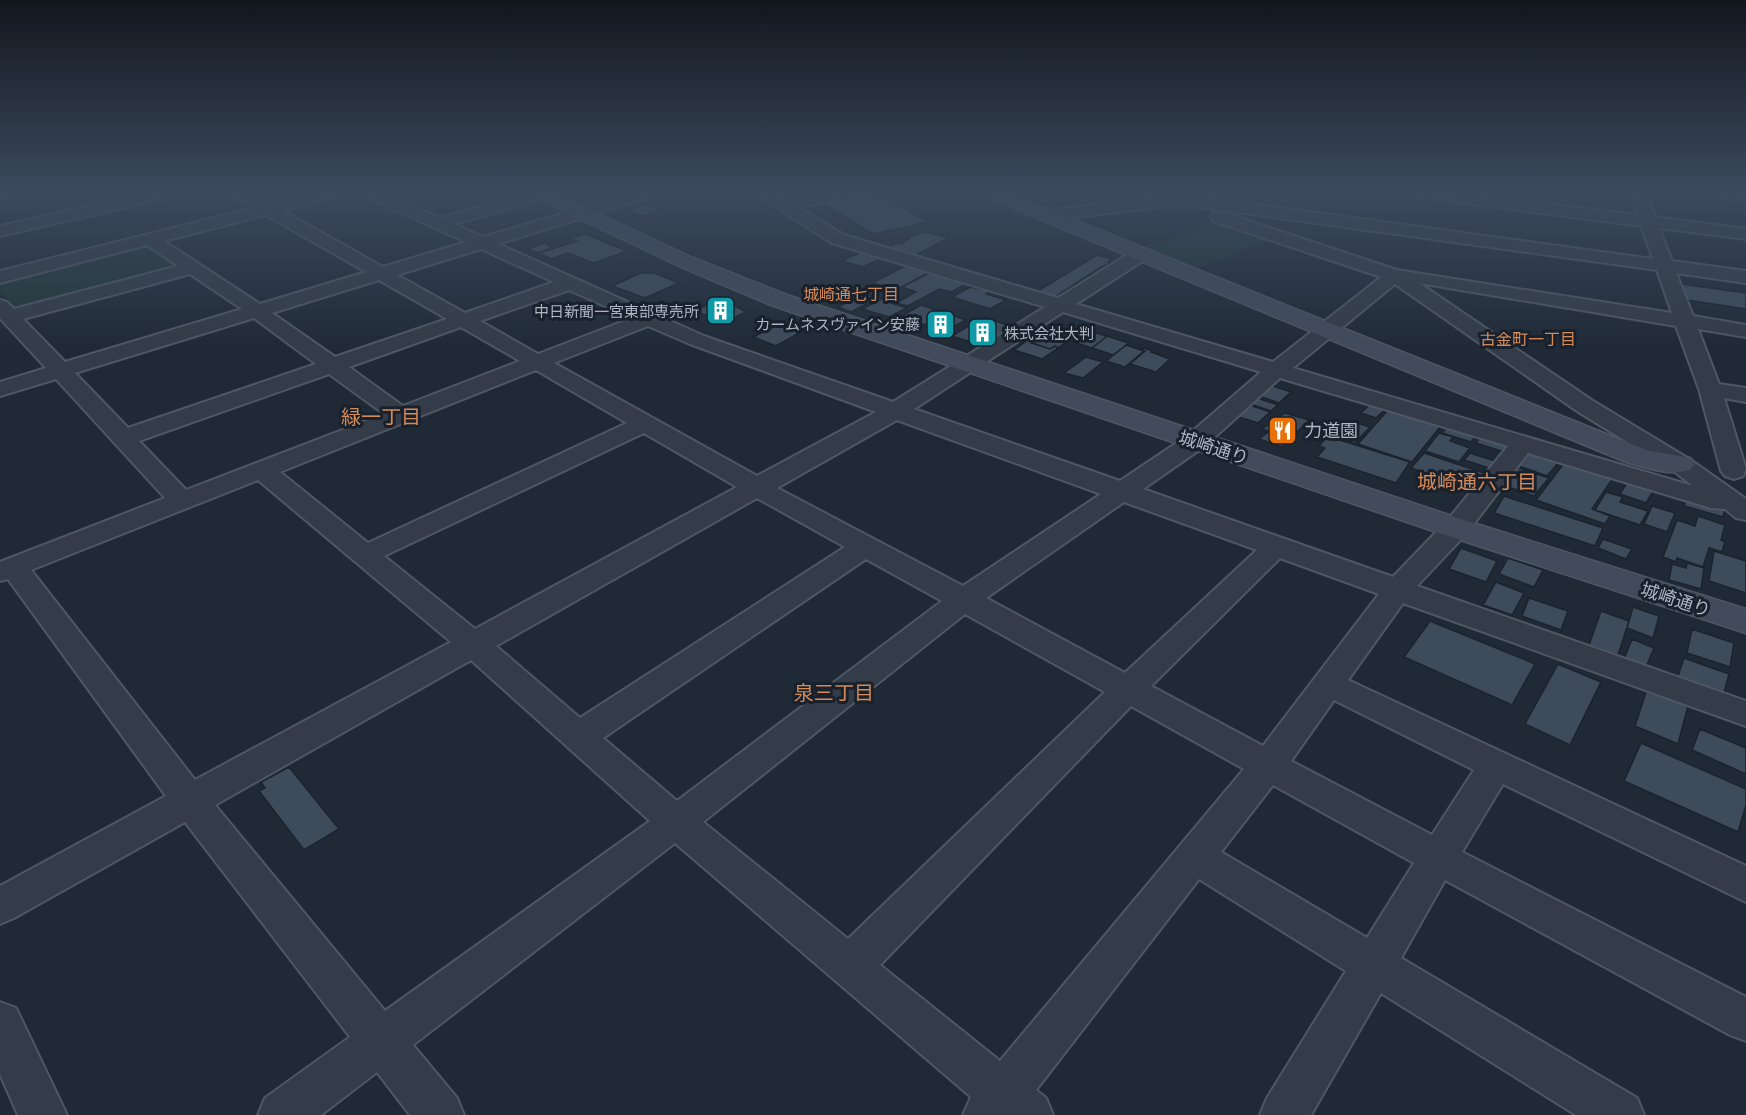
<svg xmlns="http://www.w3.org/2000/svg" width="1746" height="1115" font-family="Barlow,'Noto Sans JP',sans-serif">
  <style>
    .green { fill: #213638 }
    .building { fill: #3d4b5a; stroke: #1b232e; stroke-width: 1.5 }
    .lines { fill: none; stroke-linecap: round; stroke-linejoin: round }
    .street-casing { stroke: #4e5763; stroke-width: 4 }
    .secondary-casing { stroke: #4e5763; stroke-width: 3 }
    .street { fill: #333c48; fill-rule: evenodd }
    .secondary { fill: #414b5b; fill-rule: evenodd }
    .labels { text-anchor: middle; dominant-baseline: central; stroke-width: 6; stroke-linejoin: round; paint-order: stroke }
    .far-poi-label { font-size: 15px; fill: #adb7c5; stroke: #19212c; text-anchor: end }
    .far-neighbourhood-label { font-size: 16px; fill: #d48a59; stroke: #19212c }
    .poi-label { font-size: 18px; fill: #adb7c5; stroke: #19212c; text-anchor: start }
    .street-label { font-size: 18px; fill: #adb7c5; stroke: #19212c }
    .neighbourhood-label { font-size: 20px; fill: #d48a59; stroke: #19212c }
  </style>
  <rect width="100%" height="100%" fill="#202a37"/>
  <path class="green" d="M1223 220 1276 238 1198 268 1144 247Z
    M145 243 180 268 22 311 0 293V280Z"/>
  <path class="building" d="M848 194 856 198 880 194 928 222 873 234 818 201Z
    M646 204 662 210 643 216 625 211Z
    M925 232 949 238 910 258 884 249 897 243 901 244 913 236Z
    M585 234 627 251 594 263 568 253 551 259 539 253 577 241 570 239Z
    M544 243 553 248 537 253 528 249Z
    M861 252 882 258 863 267 842 261Z
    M1097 255 1113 259 1108 262 1112 263 1101 267 1055 297 1036 292Z
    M907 265 930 272 888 294 877 290 883 286 872 283Z
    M641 273H654L679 283 645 298 612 286Z
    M929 273 967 283 952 292 939 289 908 306 896 303 916 292 902 287Z
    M1681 284 1746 293V309L1687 300Z
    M970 287 990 291 986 294 1006 300 990 309 952 297Z
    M856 291 878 298 851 312 838 307 844 304 836 301Z
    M889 295 896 297 888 302 907 308 889 317 862 309Z
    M716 301 724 304 728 302 746 312 725 322 694 311Z
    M921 305 966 320 937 335 933 332 939 329 900 317Z
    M983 317 1011 326 1007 328 1014 330 987 347 952 336Z
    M788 320 810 327 776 346 753 337Z
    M1049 326 1076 335 1058 348 1055 346 1050 349 1032 343 1036 341 1029 339Z
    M1089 331 1107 336 1092 348 1073 342Z
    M1107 336 1129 343 1113 355 1092 348Z
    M1029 339 1036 341 1032 343 1050 349 1055 346 1058 348 1042 359 1014 350Z
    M1126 345 1144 351 1125 367 1106 361Z
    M1144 348 1152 351 1151 352 1170 359 1156 372 1130 364 1145 351 1142 350Z
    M1086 357 1103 362 1083 378 1064 373Z
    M1267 384 1291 392 1279 403 1254 394Z
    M1251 396 1278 405 1271 411 1244 402Z
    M1244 403 1270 412 1258 423 1232 415Z
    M1369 405 1385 410 1376 418 1361 413Z
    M1388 410 1440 427 1412 462 1358 444Z
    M1285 413 1309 420 1282 447 1259 439 1269 431 1262 429Z
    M1354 422 1370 427 1355 443 1332 435 1337 430 1344 432Z
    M1447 427 1476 436 1471 442 1442 433Z
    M1439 433 1453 437 1450 441 1470 448 1459 462 1425 451Z
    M1327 436 1410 462 1396 483 1317 457 1325 448 1319 446Z
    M1481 436 1510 445 1504 452 1476 443Z
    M1531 451 1560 461 1547 476 1519 466Z
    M1424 453 1484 473 1471 489 1411 468Z
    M1470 453 1498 462 1492 469 1464 460Z
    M1565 462 1613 478 1592 509 1610 516 1605 524 1536 500Z
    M1519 468 1549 478 1534 496 1503 485Z
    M1628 481 1654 490 1646 503 1620 494Z
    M1606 492 1623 497 1620 502 1648 511 1640 525 1595 510Z
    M1504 496 1603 528 1595 546 1494 513Z
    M1687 498 1725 509 1723 517 1684 506Z
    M1652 506 1675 513 1667 532 1644 524Z
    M1698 516 1725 525 1721 540 1725 542 1722 552 1709 548 1703 567 1677 558 1676 562 1663 557 1677 520 1695 526Z
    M1603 539 1632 549 1626 559 1598 548Z
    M1461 548 1497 561 1486 582 1449 569Z
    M1714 551 1746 561V593L1709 581Z
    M1508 558 1543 570 1534 587 1499 574Z
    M1687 563 1704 568 1701 589 1669 580 1672 564 1686 568Z
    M1496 582 1524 593 1512 615 1483 605Z
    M1529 598 1568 611 1561 630 1522 616Z
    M1633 607 1659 616 1653 638 1627 628Z
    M1601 611 1629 621 1618 655 1589 645Z
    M1430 621 1535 664 1512 705 1404 657Z
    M1692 629 1734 643 1730 667 1687 653Z
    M1632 639 1654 648 1646 667 1624 659Z
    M1684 658 1729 674 1723 696 1677 679Z
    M1558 664 1601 682 1570 745 1525 724Z
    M1648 686 1689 702 1678 744 1635 726Z
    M1700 729 1746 748V774L1692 750Z
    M1641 743 1746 789V805L1738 832 1624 781Z
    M289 767 339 829 304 850 259 791 265 788 261 782Z"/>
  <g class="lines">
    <defs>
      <path id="street" d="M156 191H183L175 196 0 236V226Z
        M223 191H243L270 204 324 191H349L347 194 283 211 383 267 466 242 360 194 358 191H378L440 218 539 191H563L561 194 454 224 483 237 639 191H662L660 194 498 244 704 336 893 402 1045 307 832 243 755 194 753 191H771L786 200 836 191H867L865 194 859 196 798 207 844 235 1058 298 1135 250H1147L1150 254 1147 258 1076 304 1273 362 1381 277 1213 221 1211 217 1213 213H1225L1397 270 1672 313 1657 270 1200 207 1171 206 1048 220 1040 215 1048 210 1171 196 1200 197 1653 259 1641 226 1410 196 1402 191H1444L1638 215 1629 191H1645L1655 217 1746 229V239L1659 228 1672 261 1746 271V283L1676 273 1693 316 1746 325V337L1698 329 1719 384 1746 388V402L1724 398 1746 469 1743 476 1734 479 1725 476 1721 471 1699 389 1676 326 1419 283 1593 401 1689 459 1746 499V520L1736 518 1725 509 1711 508 1528 453 1466 534 1417 586 1746 701V726L1403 603 1348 680 1746 866V902L1503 784 1462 852 1746 997V1041L1730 1035 1445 880 1401 958 1637 1098 1644 1115H1576L1381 993 1311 1115H1260L1267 1098 1346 971 1199 879 1036 1090 1046 1098 1053 1115H963L971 1097 675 843 413 1045 457 1098 464 1115H410L377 1072 321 1115H258L265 1098 350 1037 185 822 14 918 0 924V886L166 796 8 579 0 581V562L165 498 56 379 0 396V382L46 368 0 318V300L7 302 14 309 178 266 147 245 0 283V271L254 208ZM266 215 366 272 260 304 164 241ZM481 249 554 282 465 313 397 275ZM190 274 242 309 65 362 23 319ZM379 280 447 319 335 357 272 313ZM1395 284 1577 411 1671 469 1693 486 1293 368ZM569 290 632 318 538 354 480 321ZM1063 312 1261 372 1187 436 1120 481 914 409ZM254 318 316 364 128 428 75 373ZM648 326 690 344 876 412 757 476 554 363ZM461 327 520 361 403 406 349 367ZM536 370 627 423 368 543 280 472ZM329 374 384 414 186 490 139 441ZM1280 378 1508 446 1446 522 1393 577 1143 489 1205 446ZM897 420 1101 494 963 586 777 488ZM644 433 737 487 475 629 384 556ZM258 480 451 642 195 780 31 570ZM757 498 845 547 580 718 496 646ZM1124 502 1257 550 1125 673 986 598ZM1280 558 1379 594 1263 746 1151 686ZM866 559 942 601 677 801 603 738ZM965 614 1105 692 848 939 703 822ZM471 660 650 821 385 1011 215 805ZM1334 700 1474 770 1432 835 1291 761ZM1131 706 1244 769 1000 1061 880 965ZM1273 785 1414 863 1367 938 1221 852Z
        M1702 191H1746V200L1710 196Z
        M0 1002 16 1008 67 1115H18L0 1074Z"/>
      <path id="secondary" d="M0 191H25L22 195 0 199Z
        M527 191H550L693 258 787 295 1467 521 1746 609V633L1445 535 771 305 679 266 530 195Z
        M978 191H1002L1646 450 1690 458 1695 464 1690 470C1668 476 1647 468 1626 462L981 195Z"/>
    </defs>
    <use href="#street" class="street-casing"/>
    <use href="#secondary" class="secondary-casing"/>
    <use href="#street" class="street"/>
    <use href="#secondary" class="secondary"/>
  </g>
  <linearGradient id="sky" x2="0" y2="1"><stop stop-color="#12171e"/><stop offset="0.55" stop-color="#3c4a5e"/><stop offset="1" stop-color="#3c4a5e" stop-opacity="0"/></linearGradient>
  <rect width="1746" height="347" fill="url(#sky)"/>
  <defs>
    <symbol id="building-square" viewBox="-11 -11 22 22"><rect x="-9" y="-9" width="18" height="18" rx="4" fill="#0f9aa8" stroke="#19212c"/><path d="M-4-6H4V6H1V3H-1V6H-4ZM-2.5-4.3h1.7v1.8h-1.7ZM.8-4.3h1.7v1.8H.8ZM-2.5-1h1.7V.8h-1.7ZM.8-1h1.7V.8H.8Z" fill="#fff"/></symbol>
    <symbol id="restaurant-square" viewBox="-11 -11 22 22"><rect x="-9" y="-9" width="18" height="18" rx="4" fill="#e8710a" stroke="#19212c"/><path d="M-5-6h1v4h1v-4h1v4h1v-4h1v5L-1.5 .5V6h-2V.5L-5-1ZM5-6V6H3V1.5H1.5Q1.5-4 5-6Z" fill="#fff"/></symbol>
  </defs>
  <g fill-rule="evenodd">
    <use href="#building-square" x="704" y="294" width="33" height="33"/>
    <use href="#building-square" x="924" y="308" width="33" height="33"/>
    <use href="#building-square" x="966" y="316" width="33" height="33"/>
    <use href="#restaurant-square" x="1266" y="414" width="33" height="33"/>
  </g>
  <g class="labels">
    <g class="far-poi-label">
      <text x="699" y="311">中日新聞一宮東部専売所</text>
      <text x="920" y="324">カームネスヴァイン安藤</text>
      <text x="1004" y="333" text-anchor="start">株式会社大判</text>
    </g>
    <g class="far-neighbourhood-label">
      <text x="851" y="293">城崎通七丁目</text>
      <text x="1528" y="338">古金町一丁目</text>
    </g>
    <g class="poi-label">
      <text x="1304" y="430">力道園</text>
    </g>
    <g class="street-label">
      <text transform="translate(1214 447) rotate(18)">城崎通り</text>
      <text transform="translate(1676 599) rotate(18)">城崎通り</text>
    </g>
    <g class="neighbourhood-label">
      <text x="381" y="416">緑一丁目</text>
      <text x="1477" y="481">城崎通六丁目</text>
      <text x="834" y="692">泉三丁目</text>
    </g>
  </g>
</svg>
